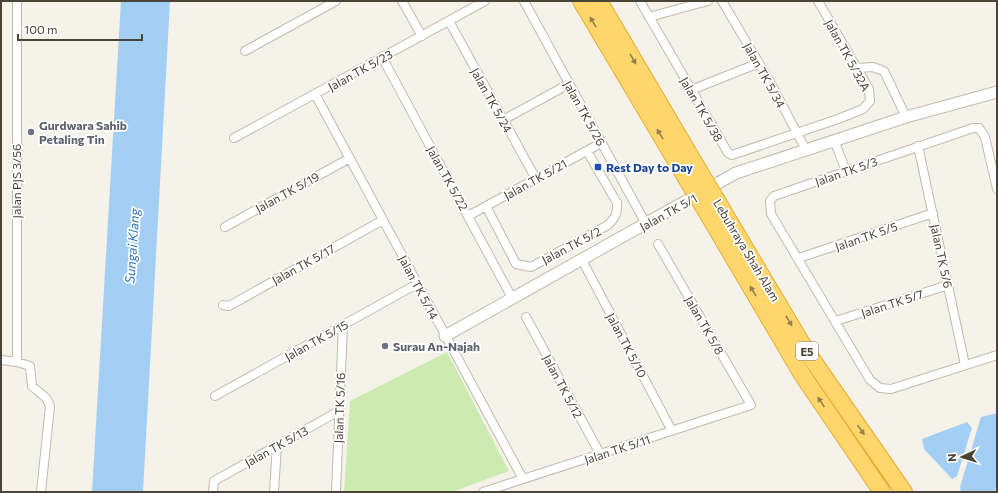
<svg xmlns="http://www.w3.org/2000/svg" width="998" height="493" font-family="Commissioner,sans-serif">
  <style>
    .green { fill: #cdebb1 }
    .water { fill: #a4cff4 }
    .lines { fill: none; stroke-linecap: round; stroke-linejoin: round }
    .minor-casing { stroke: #c1bbab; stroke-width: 10 }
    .tertiary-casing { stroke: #c1bbab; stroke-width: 13 }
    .motorway-casing { stroke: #e4ae35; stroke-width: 18 }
    .minor { stroke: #fff; stroke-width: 8 }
    .tertiary { stroke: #fff; stroke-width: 11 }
    .motorway { stroke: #ffd66b; stroke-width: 16 }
    .motorway-bridge-casing { stroke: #e4ae35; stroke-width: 18; stroke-linecap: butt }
    .motorway-bridge { stroke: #ffd66b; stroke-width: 16 }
    .oneway { fill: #927e4c }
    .worship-dot { fill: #6b7280; stroke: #fff; stroke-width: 1.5 }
    .transit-dot { fill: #1a4fb4; stroke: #fff; stroke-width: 1.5 }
    .labels { text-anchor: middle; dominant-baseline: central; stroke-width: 3.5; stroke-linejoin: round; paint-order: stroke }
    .shield { fill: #fff; stroke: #807c73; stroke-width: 1 }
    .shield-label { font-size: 11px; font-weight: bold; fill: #4a4437 }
    .street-label { font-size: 12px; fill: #4a4437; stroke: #fff }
    .worship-label { font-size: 12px; font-weight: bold; fill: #5b616d; stroke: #fff; text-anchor: start }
    .transit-label { font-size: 12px; font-weight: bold; fill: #164399; stroke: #fff; text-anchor: start }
    .water-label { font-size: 13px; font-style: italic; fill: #2b76bb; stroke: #fff }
  </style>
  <rect width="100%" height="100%" fill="#f5f2ea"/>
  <path class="green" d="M447 352 509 471 452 492H344L350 401Z"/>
  <path class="water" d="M121 1H170L143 492H92Z
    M997 413V485L995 492H961L960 487 981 417Z
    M967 422 972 428 957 476 952 479 924 449 922 439Z"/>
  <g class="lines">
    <defs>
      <path id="minor" d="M402 1 422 36
        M524 1 646 224
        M640 1 728 153 732 155 838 119 863 109 870 101 869 89 818 1
        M722 1 770 82 806 150
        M649 17 708 1
        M449 21 536 179
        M245 51 336 1
        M382 57 512 298
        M857 68 873 67 884 71 906 117
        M691 90 759 63
        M315 94 523 479
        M503 120 569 84
        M234 138 485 1
        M834 140 846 171
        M918 146 965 365
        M997 189 985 137 979 128H973L774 196 770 201 771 214 870 380 880 388 891 389 997 355
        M486 206 516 264 531 267 608 225C615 218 618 213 617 203L587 151
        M468 216 601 143
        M225 227 350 158
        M799 258 933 213
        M582 260 672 431
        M223 305 229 306 383 220
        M526 317 600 454
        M836 321 948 285
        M1 360 17 362 30 366 32 386 46 398 50 406 41 492
        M17 362V1
        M215 396 417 284
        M213 492 214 481 339 411
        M274 492 277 445
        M336 492 343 325
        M483 492 751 405 658 244"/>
      <path id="tertiary" d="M445 336 736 173 906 117 997 92"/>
      <path id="motorway" d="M581 1 680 168
        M599 1 694 162
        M719 204 807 352 904 492
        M706 211 803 376 882 492"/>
    </defs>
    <use href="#minor" class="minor-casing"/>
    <use href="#tertiary" class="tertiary-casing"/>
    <use href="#motorway" class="motorway-casing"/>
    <use href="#minor" class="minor"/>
    <use href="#tertiary" class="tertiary"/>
    <use href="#motorway" class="motorway"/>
    <defs>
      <path id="motorway-bridge" d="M694 162 719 204
        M680 168 706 211"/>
    </defs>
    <use href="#motorway-bridge" class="motorway-bridge-casing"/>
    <use href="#motorway-bridge" class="motorway-bridge"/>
  </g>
  <defs><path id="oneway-solid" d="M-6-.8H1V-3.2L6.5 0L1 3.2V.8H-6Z"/></defs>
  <g class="oneway">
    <use href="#oneway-solid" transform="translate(593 22) rotate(-121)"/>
    <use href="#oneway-solid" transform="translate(633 59) rotate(60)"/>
    <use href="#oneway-solid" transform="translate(660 134) rotate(-121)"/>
    <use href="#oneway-solid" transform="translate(753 291) rotate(-121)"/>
    <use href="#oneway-solid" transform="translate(789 321) rotate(59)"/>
    <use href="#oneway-solid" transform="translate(821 402) rotate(-124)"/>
    <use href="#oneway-solid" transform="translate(861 430) rotate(55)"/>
  </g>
  <g class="worship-dot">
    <circle cx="31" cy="132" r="4"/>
    <circle cx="385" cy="346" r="4"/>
  </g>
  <rect class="transit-dot" x="594" y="163" width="8" height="8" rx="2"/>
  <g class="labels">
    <rect class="shield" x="796" y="342" width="22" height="18" rx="3"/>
    <g class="shield-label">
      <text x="807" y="351">E5</text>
    </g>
    <g class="street-label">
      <text transform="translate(848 55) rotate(61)">Jalan TK 5/32A</text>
      <text transform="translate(360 70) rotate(-29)">Jalan TK 5/23</text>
      <text transform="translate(765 75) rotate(61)">Jalan TK 5/34</text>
      <text transform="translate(492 100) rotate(61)">Jalan TK 5/24</text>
      <text transform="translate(702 109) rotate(60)">Jalan TK 5/38</text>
      <text transform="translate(585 113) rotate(61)">Jalan TK 5/26</text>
      <text transform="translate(846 171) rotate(-19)">Jalan TK 5/3</text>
      <text transform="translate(448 178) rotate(61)">Jalan TK 5/22</text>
      <text transform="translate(535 179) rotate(-29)">Jalan TK 5/21</text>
      <text transform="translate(16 181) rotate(-90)">Jalan PJS 3/56</text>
      <text transform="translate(287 192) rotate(-29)">Jalan TK 5/19</text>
      <text transform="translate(668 212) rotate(-29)">Jalan TK 5/1</text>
      <text transform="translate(866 236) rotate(-19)">Jalan TK 5/5</text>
      <text transform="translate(571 245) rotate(-28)">Jalan TK 5/2</text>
      <text transform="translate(747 250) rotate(59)">Lebuhraya Shah Alam</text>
      <text transform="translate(942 256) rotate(78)">Jalan TK 5/6</text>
      <text transform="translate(303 264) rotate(-29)">Jalan TK 5/17</text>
      <text transform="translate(419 287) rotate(62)">Jalan TK 5/14</text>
      <text transform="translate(892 303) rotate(-18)">Jalan TK 5/7</text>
      <text transform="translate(705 325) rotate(60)">Jalan TK 5/8</text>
      <text transform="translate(316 340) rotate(-29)">Jalan TK 5/15</text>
      <text transform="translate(627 345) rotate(62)">Jalan TK 5/10</text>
      <text transform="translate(563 386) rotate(62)">Jalan TK 5/12</text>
      <text transform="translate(339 408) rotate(-88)">Jalan TK 5/16</text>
      <text transform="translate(276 446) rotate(-29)">Jalan TK 5/13</text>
      <text transform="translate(617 449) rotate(-18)">Jalan TK 5/11</text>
    </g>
    <g class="worship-label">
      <text x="39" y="125">Gurdwara Sahib<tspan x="39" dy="14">Petaling Tin</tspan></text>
      <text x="393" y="346">Surau An-Najah</text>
    </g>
    <g class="transit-label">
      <text x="606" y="167">Rest Day to Day</text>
    </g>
    <g class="water-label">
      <text transform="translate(132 246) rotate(-86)">Sungai Klang</text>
    </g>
  </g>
  <rect width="998" height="493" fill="none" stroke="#4a4437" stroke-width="4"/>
  <g transform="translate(962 457) rotate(266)" stroke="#ffffff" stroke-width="3" paint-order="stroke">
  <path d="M0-3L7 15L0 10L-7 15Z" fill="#4a4437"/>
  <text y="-6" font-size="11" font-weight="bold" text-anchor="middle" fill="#4a4437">N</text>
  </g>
  <path d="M18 34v6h124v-6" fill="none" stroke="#4a4437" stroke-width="2"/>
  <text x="24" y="34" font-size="12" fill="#4a4437" stroke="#ffffff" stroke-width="3" paint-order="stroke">100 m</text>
</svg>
